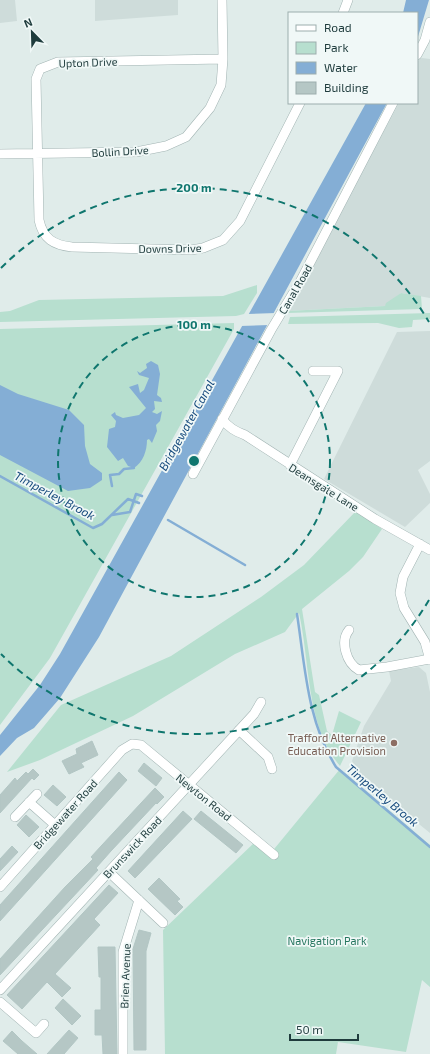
<svg xmlns="http://www.w3.org/2000/svg" width="430" height="1054" font-family="'Exo 2',sans-serif">
  <style>
    .built { fill: #cedcda }
    .green { fill: #b7dfcf }
    .water { fill: #84aed5 }
    .pier { fill: #e0ecea }
    .lines { fill: none; stroke-linecap: round; stroke-linejoin: round }
    .stream { stroke: #84aed5; stroke-width: 2.5 }
    .building { fill: #b5c7c5; stroke: #b2c6c4 }
    .minor-casing { stroke: #a2b4b3; stroke-width: 10 }
    .minor { stroke: #fff; stroke-width: 9 }
    .ring { fill: none; stroke: #0f766e; stroke-width: 2; stroke-dasharray: 7 5 }
    .education-dot { fill: #8d6e63; stroke: #f0f8f7; stroke-width: 1.5 }
    .labels { text-anchor: middle; dominant-baseline: central; stroke-width: 3.5; stroke-linejoin: round; paint-order: stroke }
    .street-label { font-size: 11px; fill: #1f3c3d; stroke: #f0f8f7 }
    .education-label { font-size: 11px; fill: #785e54; stroke: #f0f8f7; text-anchor: end }
    .park-label { font-size: 11px; fill: #277760; stroke: #f0f8f7 }
    .water-label { font-size: 12px; font-style: italic; fill: #164a7d; stroke: #f0f8f7 }
    .centre { fill: #0f766e; stroke: #f0f8f7; stroke-width: 2 }
    .ring-label { font-size: 12px; text-anchor: middle; font-weight: bold; fill: #0f766e; stroke: #f0f8f7; stroke-width: 3.5; stroke-linejoin: round; paint-order: stroke }
  </style>
  <rect width="100%" height="100%" fill="#e0ecea"/>
  <path class="built" d="M0 0H15L17 21 0 23Z
    M95 0H178V15L95 21Z
    M422 58 430 59V298L401 293 385 306 287 311 399 103H417V64L419 59Z
    M430 331V461L418 470 430 494V503L405 527 324 479 397 332Z
    M419 667 426 673 430 692V833L361 777 352 761 364 726 391 681 389 671Z"/>
  <path class="green" d="M257 285V293L244 314 236 316 0 322V312L10 311 39 300 223 296Z
    M401 293 421 296 422 309 287 313V311L385 306 386 303Z
    M430 313V319L413 320 412 327 399 328 378 323 288 324 290 317Z
    M234 323V329L50 658 0 725V329Z
    M356 511 382 529 363 557 349 571 302 609 315 692 319 695 327 731 332 735 339 711 361 722 340 766C306 727 310 661 299 613L285 632 235 654 133 716 40 760 7 772 61 705 171 656 261 597 304 565Z
    M340 769 430 845V987L422 980 406 1052 338 1042 336 1054H165L163 930 255 842 270 854Z"/>
  <path class="water" d="M406 0H429L417 40V13H403Z
    M366 103H387L99 637 60 698 34 728 17 738 0 756V735L40 685 60 654Z
    M151 361 158 365 160 374 157 395 161 398 162 402 154 401 155 409 152 412 157 414 162 411 160 421 156 425 157 431 152 443 149 439 147 440C147 451 143 462 134 468L128 466 123 458 118 461 107 447 109 429 115 427 116 421 111 415 115 412 116 415 123 418 139 415 146 408 129 387 138 384 140 393 144 390 149 378 139 375 137 371 140 373 147 368 146 364Z
    M0 385 18 394 69 410 84 425 85 446 90 464 102 473V480L90 488 68 491 0 455Z"/>
  <path class="pier" d="M276 313 269 325 240 326 247 314Z"/>
  <g class="lines">
    <path class="stream" d="M0 476 93 528 102 524 128 499 139 503
      M112 486 110 475 119 474 124 469 134 468
      M112 515 130 512 136 494 142 496
      M168 520 245 565
      M297 614C305 666 307 721 336 767L430 847"/>
  </g>
  <path class="building" d="M92 741 98 755 81 763 84 767 69 774 62 761 77 754 76 749Z
    M144 763 162 778 156 786 138 771Z
    M33 769 39 775 34 780 32 778 0 813V795L15 778 17 781 26 772 28 774Z
    M119 772 127 780 0 921V905Z
    M53 785 66 797 57 806 44 795Z
    M155 788 164 797 157 804 156 803 111 851 96 868 98 870 0 975V959L65 887 93 859 91 857 102 845Z
    M183 811 192 819 135 878 128 871Z
    M201 811 243 845 236 853 194 819Z
    M26 815 39 827 29 837 17 825Z
    M12 846 18 852 0 871V859Z
    M159 878 180 899 177 901 183 907 175 915 148 889Z
    M109 885 118 893 94 919 100 925 55 974 71 988 62 997 47 982 22 1009 7 995Z
    M139 930 151 933 146 951V1050H134L133 949Z
    M98 947H115L117 1054H103L102 1035H95V1010H101V977H99Z
    M63 999 81 1016 72 1025 55 1008Z
    M69 1030 78 1038 64 1054H47Z
    M12 1031 22 1041 37 1054H18L3 1041Z"/>
  <g class="lines">
    <defs>
      <path id="minor" d="M343 13 348 0
        M417 55 425 40 430 22
        M223 59 58 62 40 69 36 79 39 220C43 239 54 245 72 247L191 250 203 248 223 240 240 221 300 103
        M0 154 136 152 166 146 186 137 210 108 221 85 223 59 222 0
        M222 419C229 428 235 431 245 435L375 519 430 550
        M290 465 338 371H313
        M193 474 271 330 301 280 393 103
        M420 544 403 577 400 593 404 608 425 642 430 660
        M349 630C340 641 346 663 359 670L387 667 430 659
        M239 730 268 757 272 769
        M29 802 55 825
        M15 817 37 794
        M109 872 163 923
        M0 887 122 750 132 744 141 745 274 855
        M0 990 254 714 261 702
        M0 1002 36 1033 44 1024
        M123 1054V952L139 900"/>
    </defs>
    <use href="#minor" class="minor-casing"/>
    <use href="#minor" class="minor"/>
  </g>
  <g class="ring">
    <circle cx="194" cy="461" r="136"/>
    <path d="M429 600A273 273 0 0 1 1 654M1 268A273 273 0 0 1 429 322"/>
  </g>
  <circle class="education-dot" cx="394" cy="743" r="4"/>
  <g class="labels">
    <g class="street-label">
      <text transform="translate(88 62) rotate(-2)">Upton Drive</text>
      <text transform="translate(120 151) rotate(-3)">Bollin Drive</text>
      <text transform="translate(170 248) rotate(-1)">Downs Drive</text>
      <text transform="translate(295 289) rotate(-60)">Canal Road</text>
      <text transform="translate(324 487) rotate(32)">Deansgate Lane</text>
      <text transform="translate(204 797) rotate(39)">Newton Road</text>
      <text transform="translate(65 814) rotate(-48)">Bridgewater Road</text>
      <text transform="translate(132 847) rotate(-47)">Brunswick Road</text>
      <text transform="translate(125 976) rotate(-88)">Brien Avenue</text>
    </g>
    <g class="education-label">
      <text x="386" y="737">Trafford Alternative<tspan x="386" dy="13">Education Provision</tspan></text>
    </g>
    <g class="park-label">
      <text x="327" y="940">Navigation Park</text>
    </g>
    <g class="water-label">
      <text transform="translate(186 425) rotate(-61)">Bridgewater Canal</text>
      <text transform="translate(55 495) rotate(28)">Timperley Brook</text>
      <text transform="translate(383 795) rotate(40)">Timperley Brook</text>
    </g>
  </g>
  <circle cx="194" cy="461" r="6" class="centre"/>
  <g class="ring-label">
    <text x="194" y="192">200 m</text>
    <text x="194" y="329">100 m</text>
  </g>
  <rect x="288" y="12" width="130" height="92" fill="#f0f8f7" stroke="#9cadad"/>
  <rect x="296" y="25" width="20" height="6" fill="#ffffff" stroke="#9cadad"/>
  <text x="324" y="32" font-size="12" fill="#1f3c3d">Road</text>
  <rect x="296" y="42" width="20" height="12" fill="#b7dfcf" stroke="#9cadad"/>
  <text x="324" y="52" font-size="12" fill="#1f3c3d">Park</text>
  <rect x="296" y="62" width="20" height="12" fill="#84aed5" stroke="#9cadad"/>
  <text x="324" y="72" font-size="12" fill="#1f3c3d">Water</text>
  <rect x="296" y="82" width="20" height="12" fill="#b5c7c5" stroke="#9cadad"/>
  <text x="324" y="92" font-size="12" fill="#1f3c3d">Building</text>
  <g transform="translate(32 32) rotate(337)" stroke="#f0f8f7" stroke-width="3" paint-order="stroke">
  <path d="M0-3L7 15L0 10L-7 15Z" fill="#1f3c3d"/>
  <text y="-6" font-size="11" font-weight="bold" text-anchor="middle" fill="#1f3c3d">N</text>
  </g>
  <path d="M290 1034v6h68v-6" fill="none" stroke="#1f3c3d" stroke-width="2"/>
  <text x="296" y="1034" font-size="12" fill="#1f3c3d" stroke="#f0f8f7" stroke-width="3" paint-order="stroke">50 m</text>
</svg>
